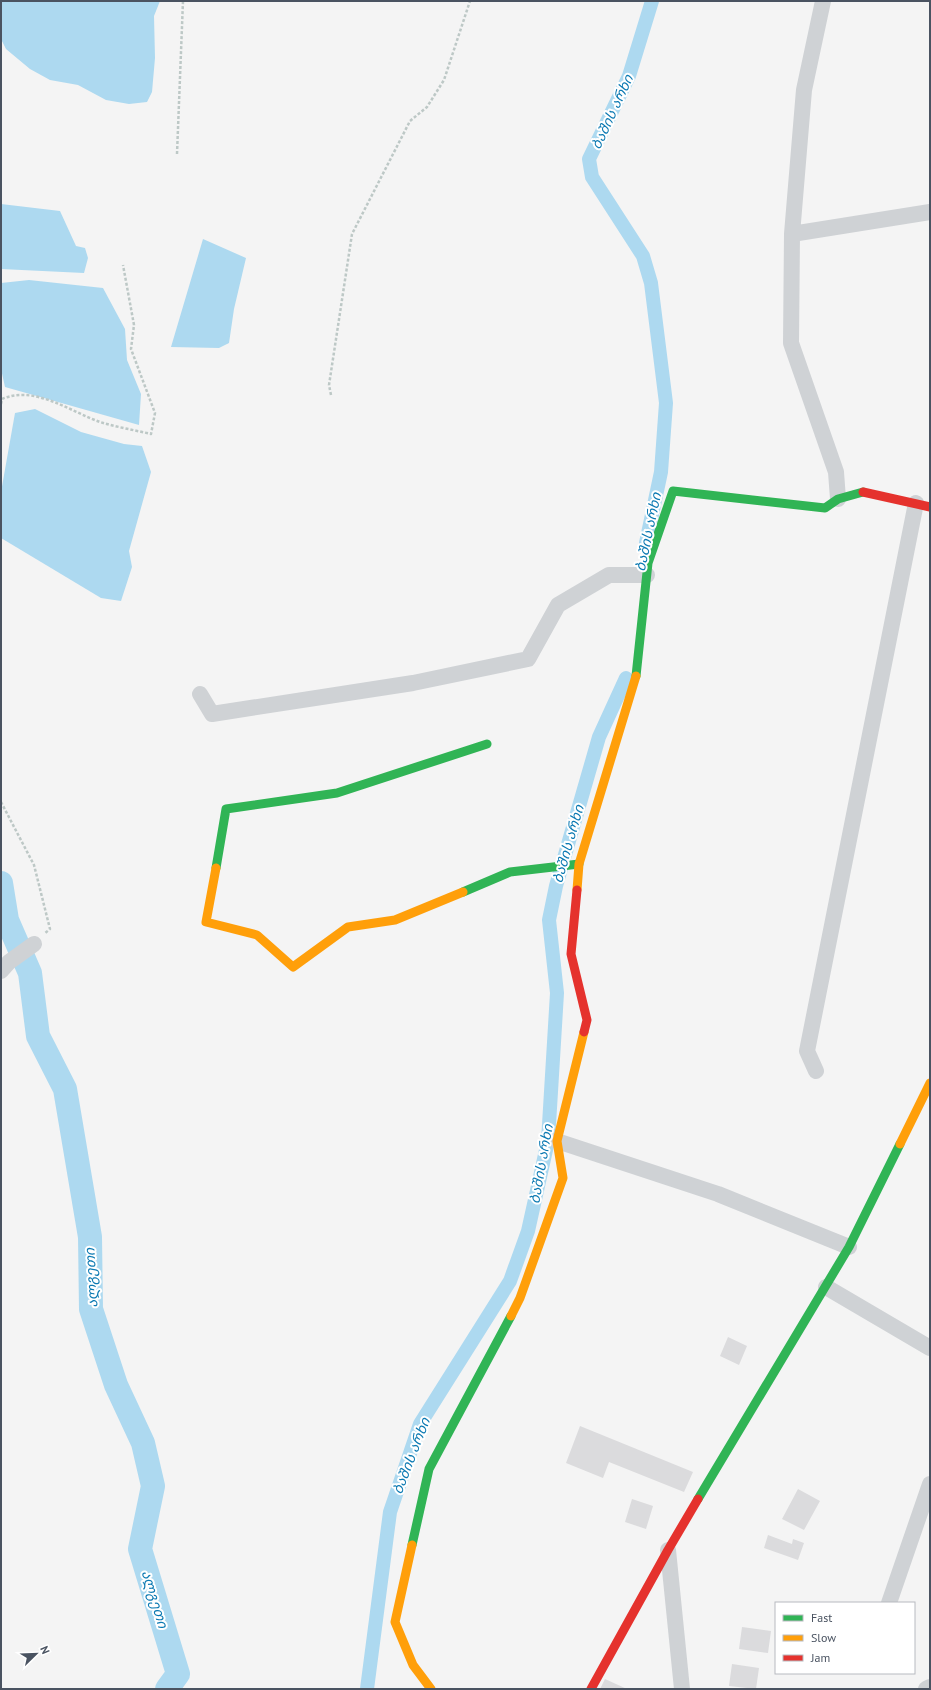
<svg xmlns="http://www.w3.org/2000/svg" width="931" height="1690" font-family="'PT Sans','Noto Sans Georgian',sans-serif">
  <style>
    .water { fill: #add9f0 }
    .lines { fill: none; stroke-linecap: round; stroke-linejoin: round }
    .canal { stroke: #add9f0; stroke-width: 14 }
    .river { stroke: #add9f0; stroke-width: 24 }
    .building { fill: #dbdbdd }
    .path { stroke: #bdc8c6; stroke-width: 2.5; stroke-dasharray: 3 2; stroke-linecap: butt }
    .street { stroke: #cfd2d5; stroke-width: 16 }
    .fast { stroke: #30b455; stroke-width: 9 }
    .slow { stroke: #ff9f0a; stroke-width: 9 }
    .jam { stroke: #e5322d; stroke-width: 9 }
    .labels { text-anchor: middle; dominant-baseline: central; stroke-width: 4; stroke-linejoin: round; paint-order: stroke }
    .water-label { font-size: 14px; font-style: italic; fill: #0b79b2; stroke: #fff }
  </style>
  <rect width="100%" height="100%" fill="#f4f4f4"/>
  <path class="water" d="M1 1H160L154 16 155 58 152 92 147 102 129 104 106 100 78 85 50 80 30 69 6 49 1 39Z
    M1 204 60 211 76 246 85 248 88 258 84 273 1 269Z
    M203 239 246 258 234 309 229 343 219 348 171 347Z
    M29 280 103 288 125 329 127 360 141 394 139 425 5 387 1 369V283Z
    M35 409 81 432 124 444 142 446 151 472 129 551 132 567 121 601 101 598 1 538V492L15 413Z"/>
  <g class="lines">
    <path class="canal" d="M646 543 661 472 666 403 651 283 643 256 592 177 589 159 629 76 652 1
      M367 1689 390 1512 420 1424 510 1281 528 1231 548 1141 557 993 549 920 556 886 599 737 626 678"/>
    <path class="river" d="M1 883 7 920 30 973 38 1036 65 1089 90 1237 91 1309 116 1385 143 1443 153 1486 140 1549 178 1674 167 1689"/>
  </g>
  <path class="building" d="M728 1337 747 1346 739 1365 720 1356Z
    M580 1426 693 1472 684 1492 609 1462 603 1478 566 1463Z
    M798 1489 820 1501 804 1530 782 1519Z
    M632 1499 653 1506 646 1529 625 1522Z
    M768 1535 792 1544 793 1539 804 1543 798 1560 764 1548Z
    M742 1627 771 1631 768 1653 739 1649Z
    M732 1664 759 1668 756 1689 729 1686Z
    M605 1679 627 1689H600Z"/>
  <g class="lines">
    <path class="path" d="M177 154 183 1
      M331 395 329 385 352 234 410 121 427 107 444 80 470 1
      M1 404 2 399C35 385 69 411 100 422 116 427 134 430 151 434L155 413 131 349 134 325 123 265
      M1 802 34 865 50 929 44 934"/>
    <path class="street" d="M823 1 804 90 792 234 791 343 836 472 838 499
      M792 234 930 212
      M200 694 212 714 413 683 528 659 558 605 609 575H647
      M1 971 9 962 34 944
      M816 1071 807 1051 916 503
      M557 1141 718 1194 849 1247
      M826 1287 930 1348
      M668 1550 682 1689
      M889 1603 930 1484
      M926 1689 930 1687"/>
    <path class="fast" d="M636 676 648 563 673 491 825 508 838 499 863 492
      M216 868 226 809 337 793 487 744
      M463 892 510 872 579 864
      M698 1499 849 1247 900 1144
      M412 1545 429 1469 511 1316"/>
    <path class="slow" d="M216 868 206 922 257 935 293 967 348 927 395 920 463 892
      M577 890 579 864 636 676
      M900 1144 930 1083
      M511 1316 520 1298 563 1178 557 1141 584 1032
      M412 1545 395 1622 413 1665 431 1689"/>
    <path class="jam" d="M863 492 930 507
      M577 890 571 954 587 1020 584 1032
      M591 1689 668 1550 698 1499"/>
  </g>
  <g class="labels">
    <g class="water-label">
      <text transform="translate(612 112) rotate(-65)">ბაშის არხი</text>
      <text transform="translate(648 532) rotate(-78)">ბაშის არხი</text>
      <text transform="translate(568 844) rotate(-74)">ბაშის არხი</text>
      <text transform="translate(541 1164) rotate(-80)">ბაშის არხი</text>
      <text transform="translate(91 1278) rotate(-93)">ალგეთი</text>
      <text transform="translate(411 1456) rotate(-69)">ბაშის არხი</text>
      <text transform="translate(155 1599) rotate(73)">ალგეთი</text>
    </g>
  </g>
  <rect width="931" height="1690" fill="none" stroke="#4a5361" stroke-width="4"/>
  <rect x="775" y="1602" width="140" height="72" fill="#ffffff" stroke="#b7bac0"/>
  <rect x="783" y="1615" width="20" height="6" fill="#30b455" stroke="#b7bac0"/>
  <text x="811" y="1622" font-size="12" fill="#4a5361">Fast</text>
  <rect x="783" y="1635" width="20" height="6" fill="#ff9f0a" stroke="#b7bac0"/>
  <text x="811" y="1642" font-size="12" fill="#4a5361">Slow</text>
  <rect x="783" y="1655" width="20" height="6" fill="#e5322d" stroke="#b7bac0"/>
  <text x="811" y="1662" font-size="12" fill="#4a5361">Jam</text>
  <g transform="translate(36 1654) rotate(67)" stroke="#ffffff" stroke-width="3" paint-order="stroke">
  <path d="M0-3L7 15L0 10L-7 15Z" fill="#4a5361"/>
  <text y="-6" font-size="11" font-weight="bold" text-anchor="middle" fill="#4a5361">N</text>
  </g>
</svg>
